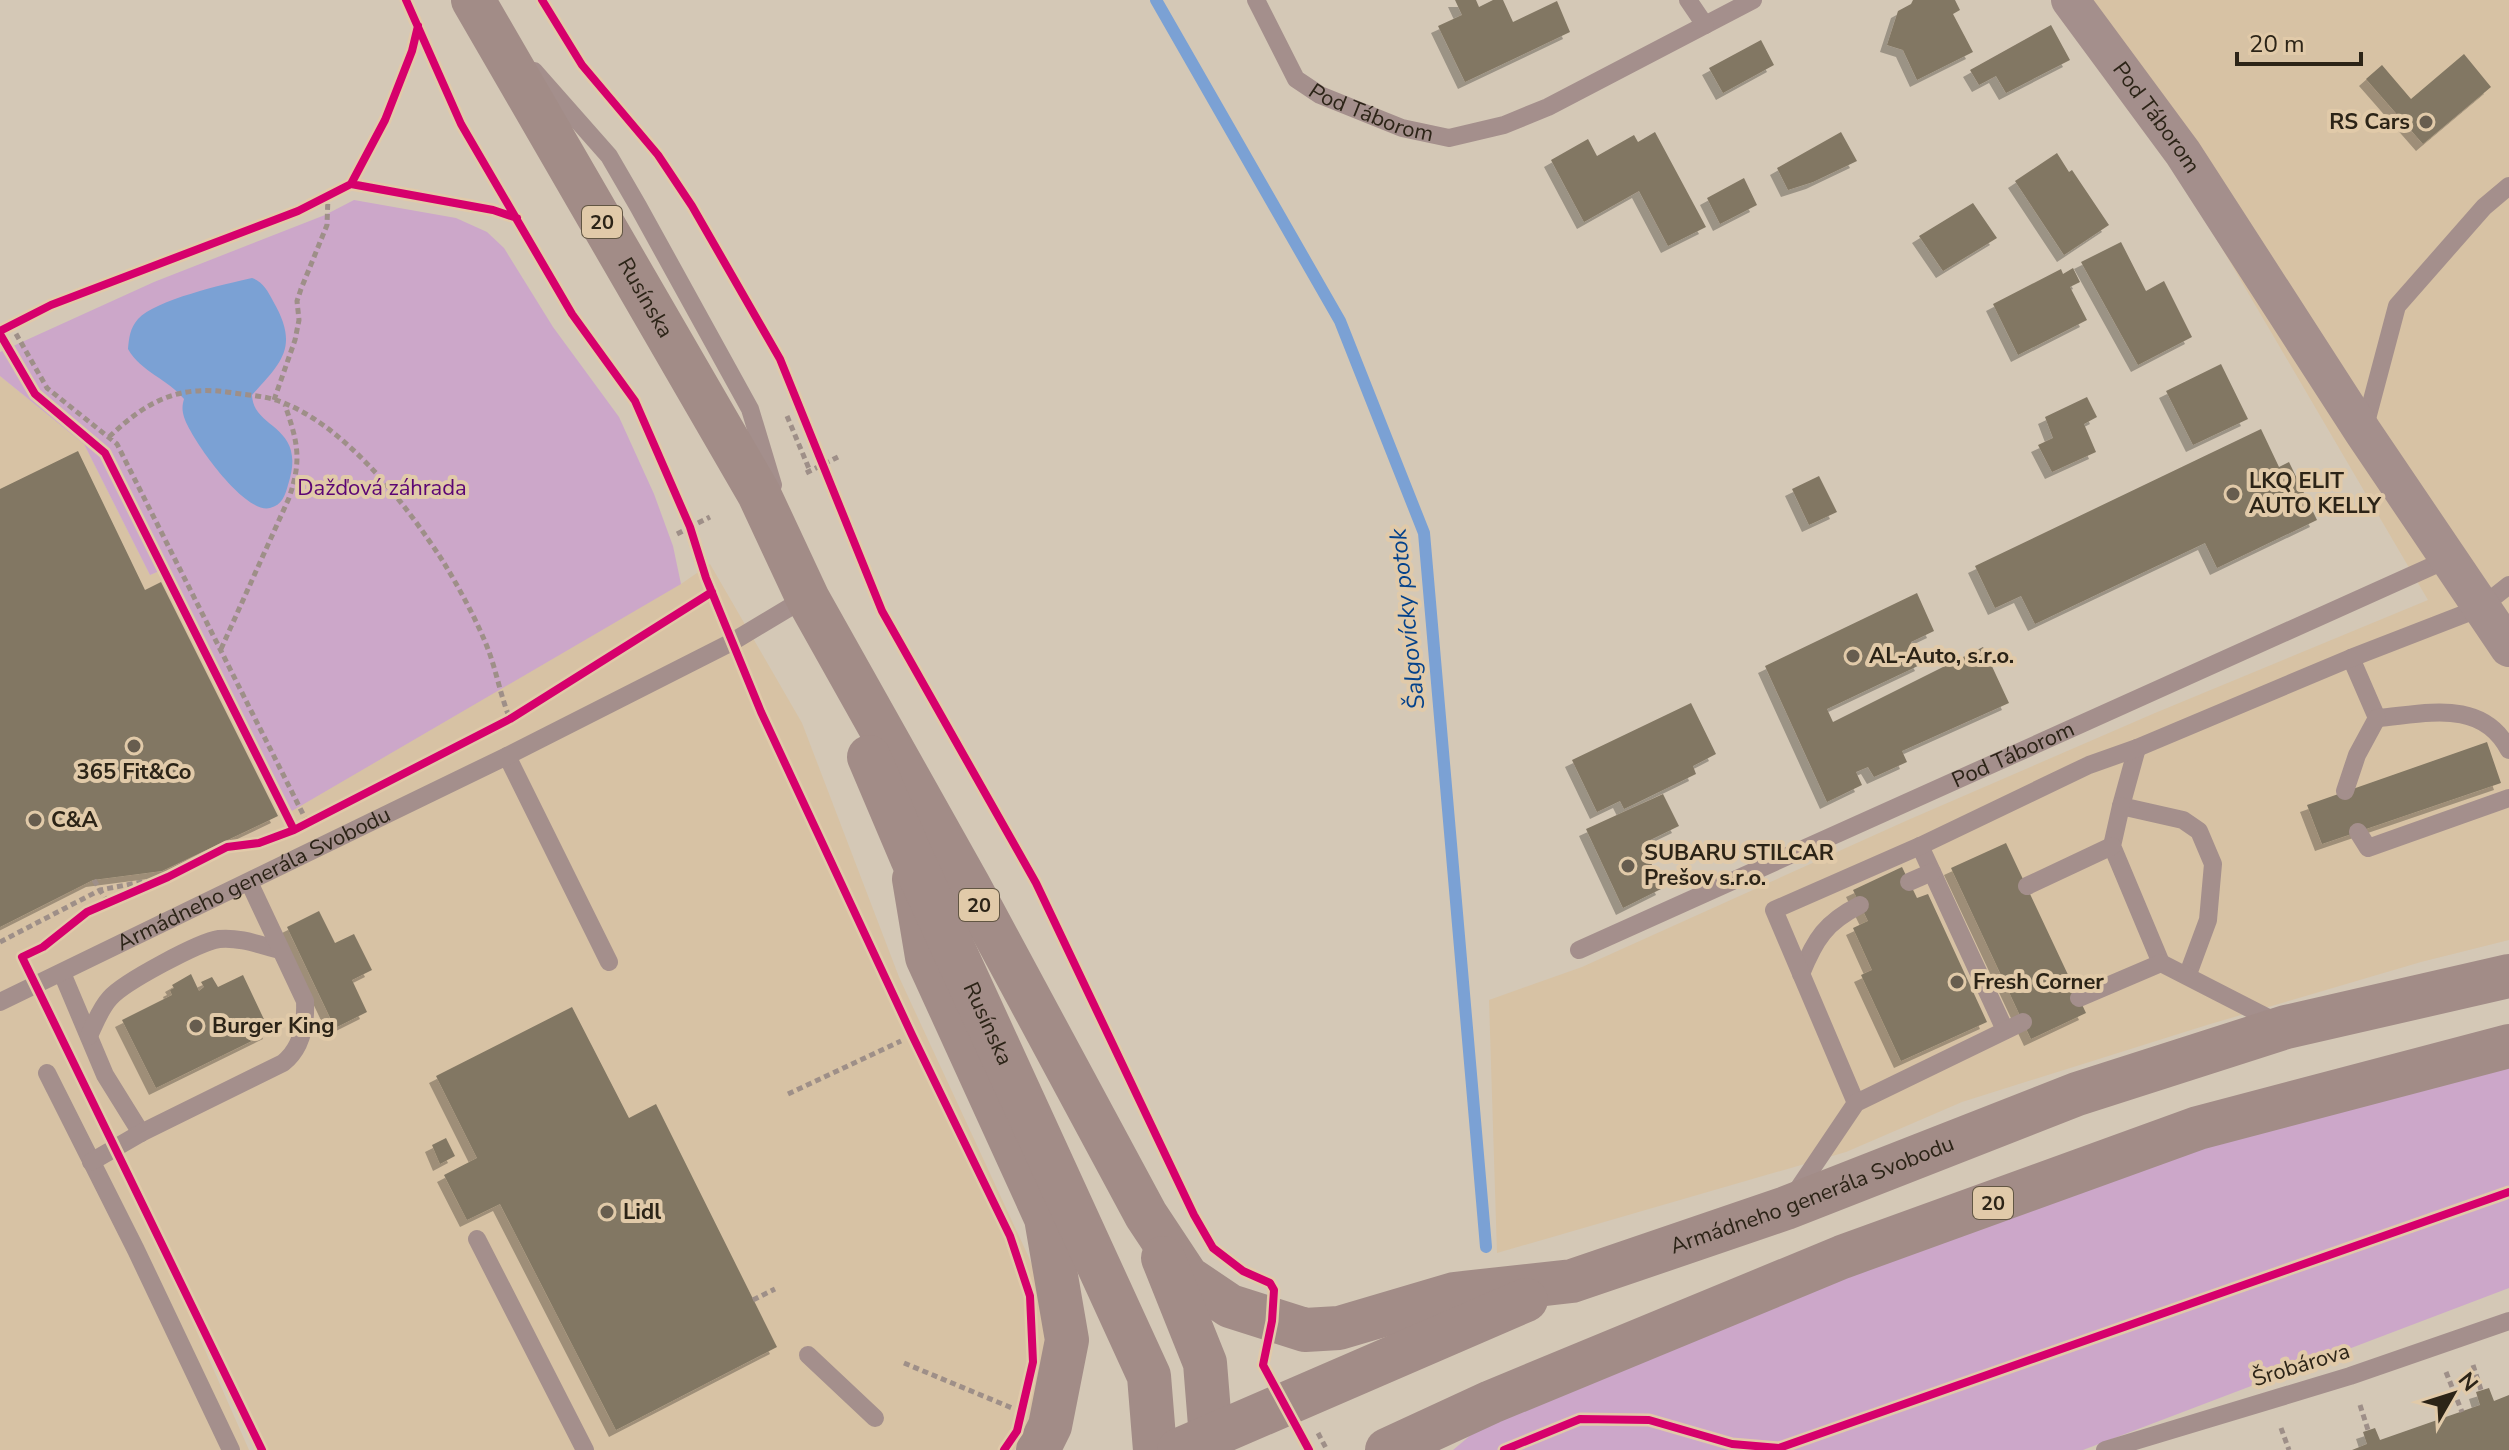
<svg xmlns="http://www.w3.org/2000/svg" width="2509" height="1450" font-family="'Nunito Sans',sans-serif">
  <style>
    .built { fill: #d7c2a4 }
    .green { fill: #cca7c9 }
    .water { fill: #7ba1d4 }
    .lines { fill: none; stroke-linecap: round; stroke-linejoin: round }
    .stream { stroke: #7ba1d4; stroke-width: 12 }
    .building { fill: #827763; filter: url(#shadow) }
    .path { stroke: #9e8f88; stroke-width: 5; stroke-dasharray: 6 4; stroke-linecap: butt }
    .lane { stroke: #a48f8c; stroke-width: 18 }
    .street { stroke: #a48f8c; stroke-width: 38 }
    .secondary { stroke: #a28c87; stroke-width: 44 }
    .primary { stroke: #a28c87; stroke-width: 44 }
    .cycleway-casing { stroke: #e1caa9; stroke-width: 13 }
    .cycleway { stroke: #d6006c; stroke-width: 8 }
    .poi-dot { fill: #675d4f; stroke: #e1caa9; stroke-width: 3 }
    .labels { text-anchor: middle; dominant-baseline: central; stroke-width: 8; stroke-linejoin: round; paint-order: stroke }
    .shield { fill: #e1caa9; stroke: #625643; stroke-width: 2 }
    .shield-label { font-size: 20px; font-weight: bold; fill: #2c2417 }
    .street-label { font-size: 22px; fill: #2c2417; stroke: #e1caa9 }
    .poi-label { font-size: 22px; font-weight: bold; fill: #2c2417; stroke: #e1caa9; text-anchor: start }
    .park-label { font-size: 22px; fill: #5c0674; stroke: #e1caa9 }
    .water-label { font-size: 24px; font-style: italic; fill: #04428b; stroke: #e1caa9 }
  </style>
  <defs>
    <filter id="shadow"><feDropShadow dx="-7" dy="7" stdDeviation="0" flood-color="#0004"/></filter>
  </defs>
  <rect width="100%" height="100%" fill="#d4c8b6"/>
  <path class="built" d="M2080 0H2509V940L2421 962 2207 1025 1962 1102 1846 1152 1497 1253 1489 1000 1582 967 1908 820 2155 713 2428 600 2172 163Z
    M0 376 84 444 150 575 162 570 681 584 710 564 802 723 899 977 1031 1262 1042 1297 1046 1337 1035 1407 1015 1450H255L144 1212 249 1450H0Z"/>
  <path class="green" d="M354 200 456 218 487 232 504 248 553 327 619 417 654 494 673 546 681 584 285 815 162 570 150 575 84 444 0 376V352L154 282 325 215Z
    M2509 1056V1288L2083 1450H1453L1522 1392 2342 1091Z"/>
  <path class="water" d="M252 278C262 281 268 291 273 301 299 346 283 361 252 395 253 430 308 424 288 485 285 496 282 505 270 508 245 515 191 439 184 417 182 410 182 406 184 399 168 379 141 372 128 349 129 338 130 328 138 319 155 300 225 284 252 278Z"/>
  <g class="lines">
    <path class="stream" d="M1156 0 1340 321 1424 533 1486 1247"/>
  </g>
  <path class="building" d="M1455 0H1476L1479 7 1493 0H1503L1513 22 1557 1 1570 32 1465 82 1438 26 1462 15Z
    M1913 0H1955L1960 10 1953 14 1973 52 1917 80 1903 50 1887 45 1898 11 1911 4Z
    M2051 25 2070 60 2006 93 1996 76 1979 85 1970 70Z
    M1761 40 1774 65 1723 93 1709 68Z
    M2464 54 2491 87 2423 144 2366 79 2382 65 2411 99Z
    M1655 132 1706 227 1668 246 1639 191 1584 222 1551 160 1588 139 1597 156 1634 135 1638 142Z
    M1841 132 1857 161 1813 182 1788 190 1777 168Z
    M2057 153 2069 172 2072 170 2109 225 2064 255 2015 181Z
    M1744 178 1757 205 1720 224 1707 198Z
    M1973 203 1997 238 1943 271 1919 236Z
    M2121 242 2146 291 2164 281 2192 337 2138 365 2081 262Z
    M2073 268 2080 282 2070 287 2087 320 2018 355 1993 304 2061 269 2063 274Z
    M2221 364 2248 419 2193 445 2166 391Z
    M2087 397 2097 417 2084 424 2096 452 2052 472 2038 445 2053 438 2045 417Z
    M2261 429 2279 467 2289 462 2317 520 2217 568 2205 543 2035 624 2021 596 1995 608 1975 566Z
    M78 451 145 590 161 582 278 816 162 871 93 880 0 927V489Z
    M1819 476 1837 512 1809 525 1792 489Z
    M1917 593 1934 631 1911 642 1922 664 1827 709 1833 722 1983 647 2009 703 1902 751 1907 762 1874 777 1868 767 1856 772 1862 785 1827 802 1765 666Z
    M1691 703 1716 754 1693 766 1696 774 1624 809 1620 801 1597 812 1572 760Z
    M2487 742 2501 783 2322 844 2307 805Z
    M1663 794 1679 826 1642 844 1663 888 1623 908 1586 829Z
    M2006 843 2086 1013 2031 1039 1951 868Z
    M1902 867 1917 898 1928 894 1987 1022 1901 1061 1861 975 1872 970 1853 928 1868 921 1853 890Z
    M319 911 335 943 354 934 372 970 352 980 367 1012 335 1028 287 927Z
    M191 974 199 991 204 987 201 982 212 977 218 987 243 975 270 1032 156 1088 122 1020 172 995 170 990 174 988 172 985Z
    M572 1007 629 1118 656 1104 777 1347 616 1430 500 1204 467 1220 444 1175 477 1158 436 1076Z
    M446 1138 455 1156 440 1164 432 1145Z
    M2489 1388 2494 1401 2509 1395V1450H2352L2367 1444 2363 1432 2375 1428 2380 1440 2480 1405 2476 1392Z"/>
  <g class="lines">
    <path class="path" d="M11 325 47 388 117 444 307 822
      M274 400 295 340 299 320 297 301 301 289 327 225 328 196
      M787 416 810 471
      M109 437C148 400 179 384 234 393 248 395 263 396 276 400 344 423 406 504 444 563 459 588 475 617 486 644 496 668 500 695 510 719
      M806 473 838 457
      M698 523 710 517
      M677 534 683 531
      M221 649 289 498C302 460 298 443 285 405
      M94 880 108 903
      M0 942 100 890 168 877
      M788 1094 901 1041
      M753 1300 775 1289
      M904 1363 1012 1408
      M2473 1365 2481 1390
      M2446 1372 2462 1412
      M2360 1405 2368 1430
      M2281 1428 2289 1450
      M1318 1433 1327 1450"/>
    <g class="lane">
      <path id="s1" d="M1256 0 1296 79 1320 95 1402 128 1449 138 1504 125 1548 107 1753 0"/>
      <path d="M1688 0 1705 25"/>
      <path d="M534 71 609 156 638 206 750 409 773 485"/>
      <path d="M2364 430 2397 306 2484 207 2509 186"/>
      <path d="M2351 658 2377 718"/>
      <path d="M2377 718C2426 714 2482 698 2509 750"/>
      <path d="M2137 748 2121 806 2183 820 2199 831 2213 864 2208 920 2188 974"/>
      <path d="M507 756 609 962"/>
      <path d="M2345 791 2357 755 2377 718"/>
      <path d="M2121 806 2112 846 2161 963"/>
      <path d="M2358 832 2368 848 2509 798"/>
      <path d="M1920 846 2005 1030"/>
      <path d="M1909 882 1932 872"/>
      <path d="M2027 886 2112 846"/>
      <path id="s2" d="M1579 950 2448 559"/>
      <path d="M62 973 105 1075 141 1133"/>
      <path d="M1801 974C1815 939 1826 922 1860 905"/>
      <path d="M2079 998 2161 963 2280 1024"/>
      <path id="s3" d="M0 1002 507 756 732 642 807 597"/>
      <path d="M89 1036C95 1023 100 1009 110 998 124 982 199 942 219 939 240 937 260 945 280 950"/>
      <path d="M47 1073 136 1250 231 1450"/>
      <path d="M1856 1103 1774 910 1920 846 2089 765 2137 748 2351 658 2480 608 2509 585"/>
      <path d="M91 1162 141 1133 283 1063C302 1048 306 1024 305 1001L249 882"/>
      <path d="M1794 1195 1856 1103 2023 1022"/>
      <path d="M477 1239 585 1450"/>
      <path d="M808 1355 875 1418"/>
      <path d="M2105 1450 2350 1376 2509 1321"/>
    </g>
    <path class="street" id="s4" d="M2070 0 2183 153 2363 432 2509 648"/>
    <path class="secondary" d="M914 879 927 957 1046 1218 1067 1340 1050 1426 1038 1450"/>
    <g class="primary">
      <path id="s5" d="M473 0 759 494 808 599 969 886 1146 1215 1187 1277 1230 1306 1305 1330 1339 1328 1454 1294 1572 1281 1786 1208 2077 1094 2286 1027 2509 976"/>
      <path id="s6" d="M869 757 911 856 1149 1376 1155 1450"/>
      <path d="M1163 1258 1205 1363 1212 1450"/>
      <path d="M1179 1450 1526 1300"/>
      <path d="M1387 1450 1491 1402 1842 1257 2198 1128 2509 1046"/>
    </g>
    <defs>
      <path id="cycleway" d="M406 0 461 124 572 314 635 401 690 527 706 578 761 712 912 1035 1010 1236 1030 1296 1033 1362 1017 1431 1004 1450
        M542 0 582 65 658 155 692 206 780 359 882 611 1036 883 1194 1215 1213 1248 1243 1271 1270 1283 1274 1290 1272 1321 1263 1365 1309 1450
        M351 184 493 210 517 218
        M0 331 51 305 298 211 351 184 385 120 412 51 418 26
        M0 334 35 394 105 453 294 830
        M262 1450 22 957 43 947 87 912 168 877 227 847 259 843 294 830 510 719 712 592
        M1504 1450 1580 1419 1649 1420 1732 1444 1779 1448 2509 1192"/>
    </defs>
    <use href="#cycleway" class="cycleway-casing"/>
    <use href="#cycleway" class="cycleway"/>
  </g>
  <g class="poi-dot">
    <circle cx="2426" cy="122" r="8"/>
    <circle cx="2233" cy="494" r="8"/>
    <circle cx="1853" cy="656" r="8"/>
    <circle cx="134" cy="746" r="8"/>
    <circle cx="35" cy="820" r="8"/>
    <circle cx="1628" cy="866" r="8"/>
    <circle cx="1957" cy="982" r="8"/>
    <circle cx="196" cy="1026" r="8"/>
    <circle cx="607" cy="1212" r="8"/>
  </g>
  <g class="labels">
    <g class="shield">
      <rect x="582" y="206" width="40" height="32" rx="6"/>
      <rect x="959" y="889" width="40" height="32" rx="6"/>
      <rect x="1973" y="1187" width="40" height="32" rx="6"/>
    </g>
    <g class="shield-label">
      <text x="602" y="222">20</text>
      <text x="979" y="905">20</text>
      <text x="1993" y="1203">20</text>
    </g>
    <g class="street-label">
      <text stroke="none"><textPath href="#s1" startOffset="172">Pod Táborom</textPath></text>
      <text stroke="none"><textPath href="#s4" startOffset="146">Pod Táborom</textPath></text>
      <text stroke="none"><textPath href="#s5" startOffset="344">Rusínska</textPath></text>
      <text stroke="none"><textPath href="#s2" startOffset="476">Pod Táborom</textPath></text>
      <text stroke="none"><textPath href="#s3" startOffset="282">Armádneho generála Svobodu</textPath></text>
      <text stroke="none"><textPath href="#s6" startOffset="292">Rusínska</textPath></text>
      <text stroke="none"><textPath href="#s5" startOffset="2122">Armádneho generála Svobodu</textPath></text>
      <text transform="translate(2301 1365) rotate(-17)">Šrobárova</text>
    </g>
    <g class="poi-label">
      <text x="2410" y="122" text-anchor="end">RS Cars</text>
      <text x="2249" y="481">LKQ ELIT<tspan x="2249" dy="25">AUTO KELLY</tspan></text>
      <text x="1869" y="656">AL-Auto, s.r.o.</text>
      <text x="134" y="772" text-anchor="middle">365 Fit&amp;Co</text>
      <text x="51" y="820">C&amp;A</text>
      <text x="1644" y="853">SUBARU STILCAR<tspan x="1644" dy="25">Prešov s.r.o.</tspan></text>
      <text x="1973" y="982">Fresh Corner</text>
      <text x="212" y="1026">Burger King</text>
      <text x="623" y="1212">Lidl</text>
    </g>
    <g class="park-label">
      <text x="382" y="488">Dažďová záhrada</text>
    </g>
    <g class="water-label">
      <text transform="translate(1407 619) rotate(-96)">Šalgovícky potok</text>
    </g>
  </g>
  <g transform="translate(2453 1394) rotate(51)" stroke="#e1caa9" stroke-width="6" paint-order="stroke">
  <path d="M0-6L14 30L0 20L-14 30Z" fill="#2c2417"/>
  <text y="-12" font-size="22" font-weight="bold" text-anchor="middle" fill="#2c2417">N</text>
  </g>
  <path d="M2237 52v12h124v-12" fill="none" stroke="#2c2417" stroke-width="4"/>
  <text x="2249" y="52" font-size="24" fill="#2c2417" stroke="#e1caa9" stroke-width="6" paint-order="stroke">20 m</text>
</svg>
